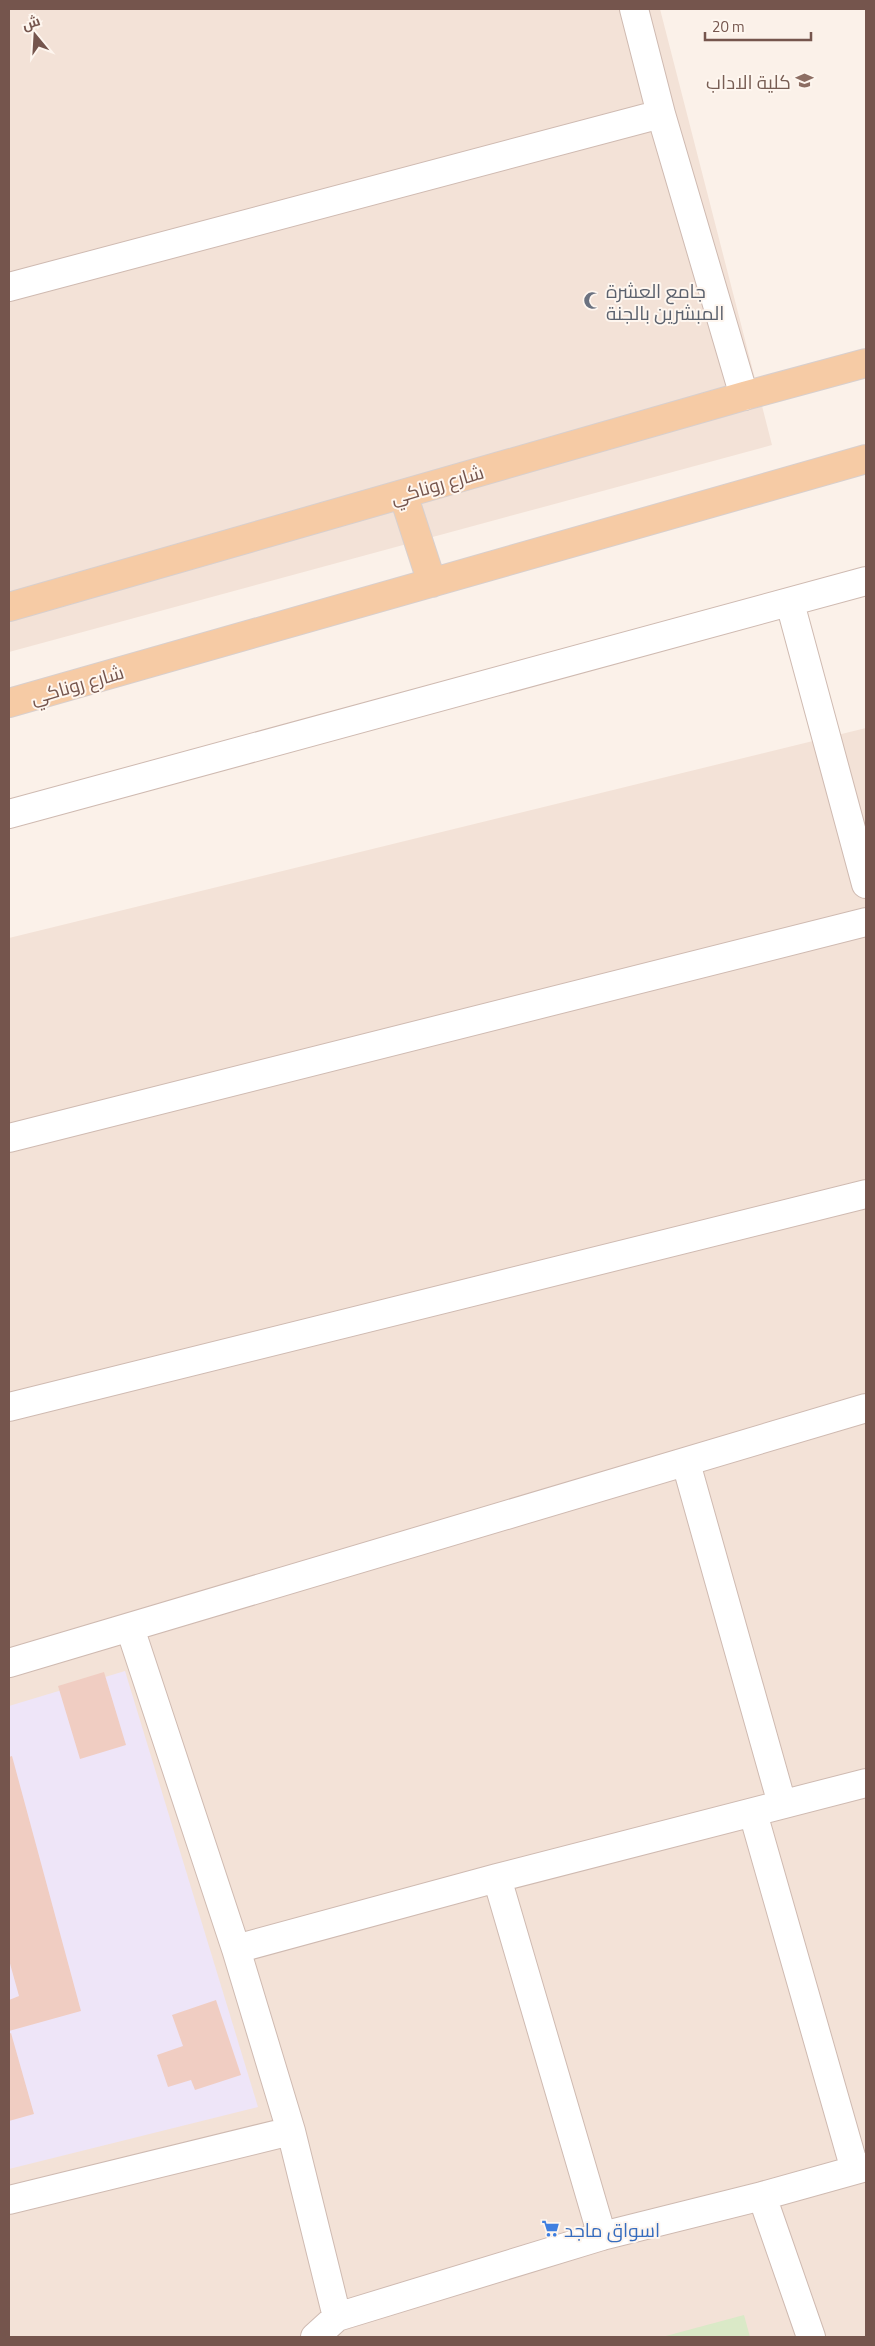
<svg xmlns="http://www.w3.org/2000/svg" width="875" height="2346" font-family="'Titillium Web',Cairo,sans-serif">
  <style>
    .residential { fill: #f3e2d7 }
    .education { fill: #eee5f8 }
    .green { fill: #dae9c7 }
    .building { fill: #f0cdc2 }
    .lines { fill: none; stroke-linecap: round; stroke-linejoin: round }
    .street-casing { stroke: #cfbab1; stroke-width: 30 }
    .primary-casing { stroke: #d8cfcd; stroke-width: 30 }
    .street { stroke: #fff; stroke-width: 28 }
    .primary { stroke: #f6cba5; stroke-width: 28 }
    .labels { text-anchor: middle; dominant-baseline: central; stroke-width: 4; stroke-linejoin: round; paint-order: stroke }
    .education-label { font-size: 19px; fill: #785e54; stroke: #fef6ef; text-anchor: end }
    .worship-label { font-size: 19px; fill: #5b616d; stroke: #fef6ef; text-anchor: start }
    .street-label { font-size: 19px; fill: #75554d; stroke: #fef6ef }
    .shop-label { font-size: 19px; fill: #366cbe; stroke: #fef6ef; text-anchor: start }
  </style>
  <rect width="100%" height="100%" fill="#fbf1e9"/>
  <path class="residential" d="M9 9H660L772 445 9 652Z
    M866 728V2337H9V938Z"/>
  <path class="education" d="M125 1671 258 2107 9 2169V1706Z"/>
  <path class="green" d="M744 2315 750 2337H662Z"/>
  <path class="building" d="M104 1672 126 1745 80 1759 58 1686Z
    M12 1756 81 2011 9 2031V2000L19 1996 9 1960V1757Z
    M216 2000 241 2075 195 2090 191 2080 168 2087 157 2055 183 2046 172 2015Z
    M11 2033 34 2114 9 2121V2034Z"/>
  <g class="lines">
    <defs>
      <path id="street" d="M634 9 661 114 744 396
        M9 287 661 114
        M790 603 866 884
        M9 814 866 581
        M9 1138 866 922
        M9 1407 866 1194
        M686 1463 782 1804
        M130 1628 236 1949 291 2131 337 2317
        M9 1663 866 1408
        M753 1813 855 2170
        M497 1878 602 2236
        M236 1949 497 1878 866 1783
        M762 2196 811 2337
        M9 2200 291 2131
        M315 2337 337 2317 602 2236 762 2196 866 2167"/>
      <path id="primary" d="M403 494 432 583
        M9 607 744 396 866 363
        M9 703 866 459"/>
    </defs>
    <use href="#street" class="street-casing"/>
    <use href="#primary" class="primary-casing"/>
    <use href="#street" class="street"/>
    <use href="#primary" class="primary"/>
  </g>
  <defs>
    <symbol id="university-bare" viewBox="-9 -9 18 18"><path d="M0-5L7-2L0 1L-7-2ZM-4 1L0 2.5L4 1V4Q0 6-4 4Z" fill="#8d6e63" stroke="#fef6ef" stroke-width="2.5" paint-order="stroke"/></symbol>
    <symbol id="mosque-bare" viewBox="-9 -9 18 18"><path d="M3.5-4.9A6 6 0 1 0 3.5 4.9A5 5 0 1 1 3.5-4.9Z" fill="#6b7280" stroke="#fef6ef" stroke-width="2.5" paint-order="stroke"/></symbol>
    <symbol id="supermarket-bare" viewBox="-9 -9 18 18"><path d="M-6-5.5h2.5l.6 2H6L4.5 2H-2.5L-4.4-4H-6ZM-1.5 3.2a1.3 1.3 0 1 0 .1 0ZM3 3.2a1.3 1.3 0 1 0 .1 0Z" fill="#3f7fe0" stroke="#fef6ef" stroke-width="2.5" paint-order="stroke"/></symbol>
  </defs>
  <g fill-rule="evenodd">
    <use href="#university-bare" x="792" y="68" width="25" height="25"/>
    <use href="#mosque-bare" x="580" y="288" width="25" height="25"/>
    <use href="#supermarket-bare" x="538" y="2216" width="25" height="25"/>
  </g>
  <g class="labels">
    <g class="education-label">
      <text x="791" y="81">كلية الاداب</text>
    </g>
    <g class="worship-label">
      <text x="606" y="290">جامع العشرة<tspan x="606" dy="22">المبشرين بالجنة</tspan></text>
    </g>
    <g class="street-label">
      <text transform="translate(437 484) rotate(-16)">شارع روناكي</text>
      <text transform="translate(77 684) rotate(-16)">شارع روناكي</text>
    </g>
    <g class="shop-label">
      <text x="564" y="2229">اسواق ماجد</text>
    </g>
  </g>
  <rect width="875" height="2346" fill="none" stroke="#75554d" stroke-width="20"/>
  <g transform="translate(35 35) rotate(342)" stroke="#fef6ef" stroke-width="4" paint-order="stroke">
  <path d="M0-4L9 19L0 12L-9 19Z" fill="#75554d"/>
  <text y="-8" font-size="14" font-weight="bold" text-anchor="middle" fill="#75554d">ش</text>
  </g>
  <path d="M705 32v8h106v-8" fill="none" stroke="#75554d" stroke-width="2.5"/>
  <text x="712" y="32" font-size="15" fill="#75554d" stroke="#fef6ef" stroke-width="4" paint-order="stroke">20 m</text>
</svg>
